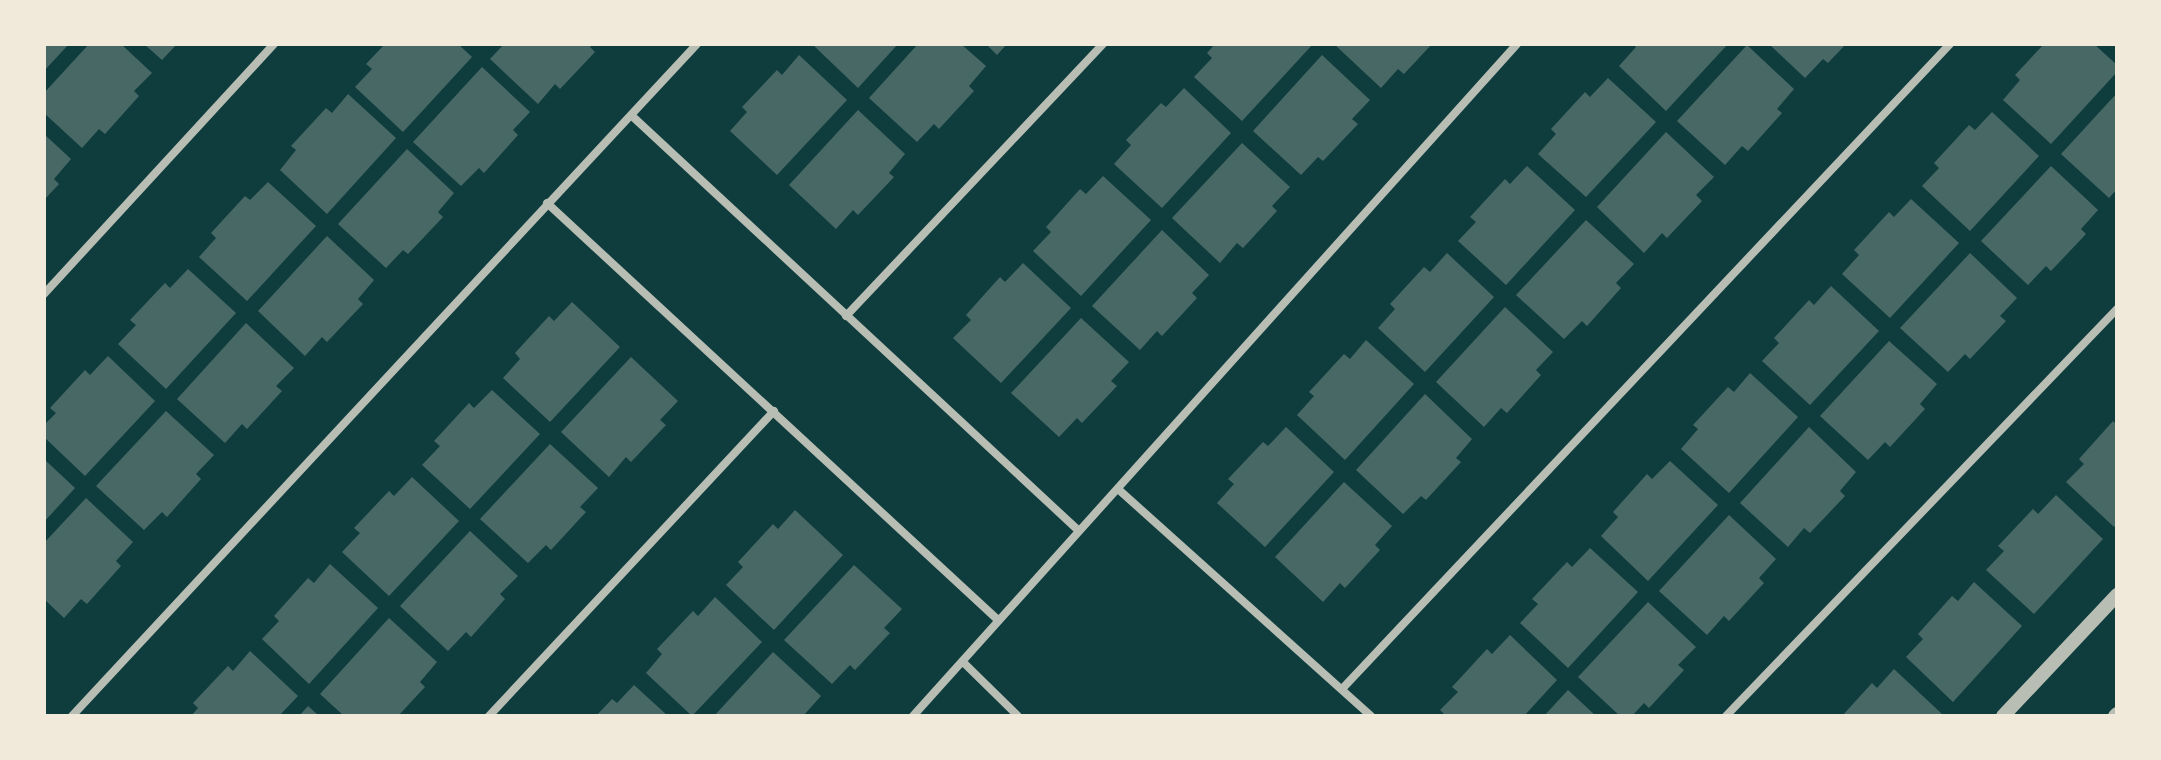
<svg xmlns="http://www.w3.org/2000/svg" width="2161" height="760" font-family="'IBM Plex Sans',sans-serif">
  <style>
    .building { fill: #486865 }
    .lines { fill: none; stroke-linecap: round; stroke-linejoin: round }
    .minor { stroke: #b8beb3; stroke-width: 8 }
    .tertiary { stroke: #b8beb3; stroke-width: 14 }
  </style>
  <rect width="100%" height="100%" fill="#0f3d3e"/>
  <path class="building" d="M44 44H69L44 71Z
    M89 44H121L152 73 134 91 139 96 105 134 99 129 82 148 44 113V93Z
    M144 44H177L162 60Z
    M385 44H458L472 57 403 132 355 87 372 69 366 64Z
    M504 44H593L590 47 595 52 560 89 555 84 538 104 490 59Z
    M812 44H898L858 88Z
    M918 44H961L986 66 969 86 974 91 939 129 934 124 917 142 869 98Z
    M986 44H1007L997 55Z
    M1215 44H1313L1242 121 1194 77 1212 58 1207 53Z
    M1334 44H1432L1404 74 1398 69 1381 88Z
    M1633 44H1728L1666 111 1619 66 1636 47Z
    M1769 44H1846L1828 63 1823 59 1805 78Z
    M2044 44H2094L2117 65V72L2051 144 2003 100 2020 80 2015 75Z
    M1747 45 1794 89 1777 109 1782 113 1748 151 1742 146 1725 165 1677 121Z
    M799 55 847 100 777 175 730 131 747 112 742 107 777 70 782 75Z
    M1322 55 1370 100 1352 119 1358 124 1323 161 1318 157 1301 175 1253 131Z
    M482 67 530 112 513 130 518 135 484 173 479 168 461 186 413 142Z
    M1608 78 1656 122 1586 197 1538 154 1556 134 1551 129 1585 92 1590 97Z
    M1184 88 1231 133 1162 208 1114 164 1131 145 1126 140 1161 103 1166 107Z
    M2117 93V189L2109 198 2061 154Z
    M348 94 396 138 327 214 280 170 296 150 291 146 326 108 332 113Z
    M858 110 905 154 889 173 894 177 858 215 853 210 836 229 789 185Z
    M1992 112 2039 156 1970 231 1922 186 1939 168 1934 163 1969 125 1975 130Z
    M1666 132 1714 177 1696 195 1702 201 1667 238 1662 233 1644 253 1597 207Z
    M44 134 71 159 54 179 59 184 44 200Z
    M1242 143 1290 187 1272 206 1277 211 1243 248 1237 243 1220 263 1172 218Z
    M407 149 454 193 438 212 443 217 408 254 403 250 386 268 338 224Z
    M1527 166 1575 210 1506 285 1458 241 1476 222 1470 217 1505 179 1510 184Z
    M2051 166 2098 210 2081 229 2086 234 2051 271 2046 266 2028 285 1981 241Z
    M1103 176 1151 220 1081 296 1033 251 1051 232 1046 227 1080 189 1086 194Z
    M268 182 316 226 247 301 199 257 216 238 211 233 245 196 250 200Z
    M1911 199 1959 243 1890 318 1842 274 1859 255 1854 250 1889 212 1894 217Z
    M1586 220 1634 264 1616 283 1621 288 1587 326 1582 321 1564 339 1516 295Z
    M1162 230 1209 275 1192 293 1197 298 1162 336 1157 331 1140 350 1092 306Z
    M327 236 374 280 358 299 363 304 327 342 322 337 305 356 258 311Z
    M1447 253 1494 297 1425 372 1378 328 1395 309 1390 304 1424 267 1430 272Z
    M1970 253 2017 298 2000 316 2006 321 1970 359 1965 354 1948 372 1900 328Z
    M1023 263 1071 308 1001 383 953 338 971 320 966 315 1000 277 1005 282Z
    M188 269 236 313 166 389 118 344 136 325 130 320 165 283 170 288Z
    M1831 286 1879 331 1810 405 1762 361 1779 343 1774 338 1809 300 1814 305Z
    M572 302 620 347 550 422 503 378 520 359 515 353 549 316 554 321Z
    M1505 307 1553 352 1536 370 1541 375 1507 413 1501 408 1484 427 1436 382Z
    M1081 318 1129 362 1111 381 1117 386 1082 423 1077 418 1059 437 1011 393Z
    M246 323 294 368 276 386 282 391 247 429 242 424 225 443 177 399Z
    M1366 340 1414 384 1345 460 1297 415 1314 396 1309 392 1344 354 1350 359Z
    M1889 341 1937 384 1920 404 1925 409 1890 447 1885 442 1868 460 1820 416Z
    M108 356 155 401 85 476 44 437V425L56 413 50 408 85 370 90 375Z
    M631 357 678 401 660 420 666 425 631 462 626 457 609 477 561 432Z
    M1750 373 1798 417 1729 493 1681 449 1698 429 1693 425 1728 387 1734 392Z
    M492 390 540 434 470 509 422 465 440 446 434 441 469 403 474 408Z
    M1425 394 1472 439 1456 458 1461 462 1426 500 1421 496 1403 514 1356 470Z
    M166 411 214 455 196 474 201 479 167 517 162 512 144 530 96 486Z
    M2113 421 2117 425V523L2114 527 2066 482 2084 464 2079 459Z
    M1286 427 1334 472 1265 547 1217 503 1234 484 1228 479 1263 442 1268 446Z
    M1809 427 1856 472 1840 491 1845 496 1810 533 1804 528 1788 547 1740 503Z
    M550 444 598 488 580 507 586 512 551 550 546 545 528 563 480 519Z
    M44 459 75 488 44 522Z
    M1670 461 1718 505 1648 581 1601 536 1618 517 1613 512 1647 474 1652 479Z
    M412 477 459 521 389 596 342 552 360 533 354 528 389 491 394 496Z
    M1344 482 1392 526 1375 545 1380 550 1345 588 1340 583 1323 602 1275 557Z
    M2056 495 2103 539 2034 614 1986 570 2004 551 1998 546 2033 509 2038 514Z
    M86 498 133 542 116 561 121 566 87 604 81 599 64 618 44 599V543Z
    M795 510 843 555 774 630 726 585 743 567 738 562 773 524 778 529Z
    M1729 515 1776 559 1759 578 1764 583 1729 621 1724 616 1707 635 1659 591Z
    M470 531 518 576 500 594 505 599 471 637 466 632 448 651 400 606Z
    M1590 548 1638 592 1568 668 1520 623 1538 604 1532 599 1567 562 1572 567Z
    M330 564 378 608 309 684 262 639 279 621 274 616 308 578 314 583Z
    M854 565 902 609 884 628 890 633 855 670 850 665 832 684 784 640Z
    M1974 582 2022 626 1953 702 1906 657 1923 639 1918 634 1952 596 1958 601Z
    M715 597 762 642 692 716 646 673 662 654 657 649 693 611 698 616Z
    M1648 602 1696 647 1678 665 1684 670 1649 708 1644 703 1632 716H1620L1578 677Z
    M389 618 437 662 420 682 425 687 398 716H344L320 694Z
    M1510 635 1557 680 1524 716H1446L1440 710 1458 692 1452 687 1487 649 1492 654Z
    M250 651 298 696 279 716H191L198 708 193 703 228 666 233 671Z
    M773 652 821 696 803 716H714Z
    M1894 669 1942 714 1940 716H1842L1872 683 1877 688Z
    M634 685 668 716H596L612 699 617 703Z
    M1568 690 1596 716H1544Z
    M308 706 319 716H299Z"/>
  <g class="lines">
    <path class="minor" d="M631 115 1079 531
      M547 203 998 620
      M44 294 274 44
      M846 316 1103 44
      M1118 489 1371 716
      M963 662 1018 716
      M1342 689 1950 44
      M72 716 697 44
      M489 716 774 411
      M913 716 1517 44
      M1726 716 2117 309"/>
    <path class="tertiary" d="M2003 716 2117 595
      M2115 716 2117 714"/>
  </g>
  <rect width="2161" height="760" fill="none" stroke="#f1e9da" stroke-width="92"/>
</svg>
